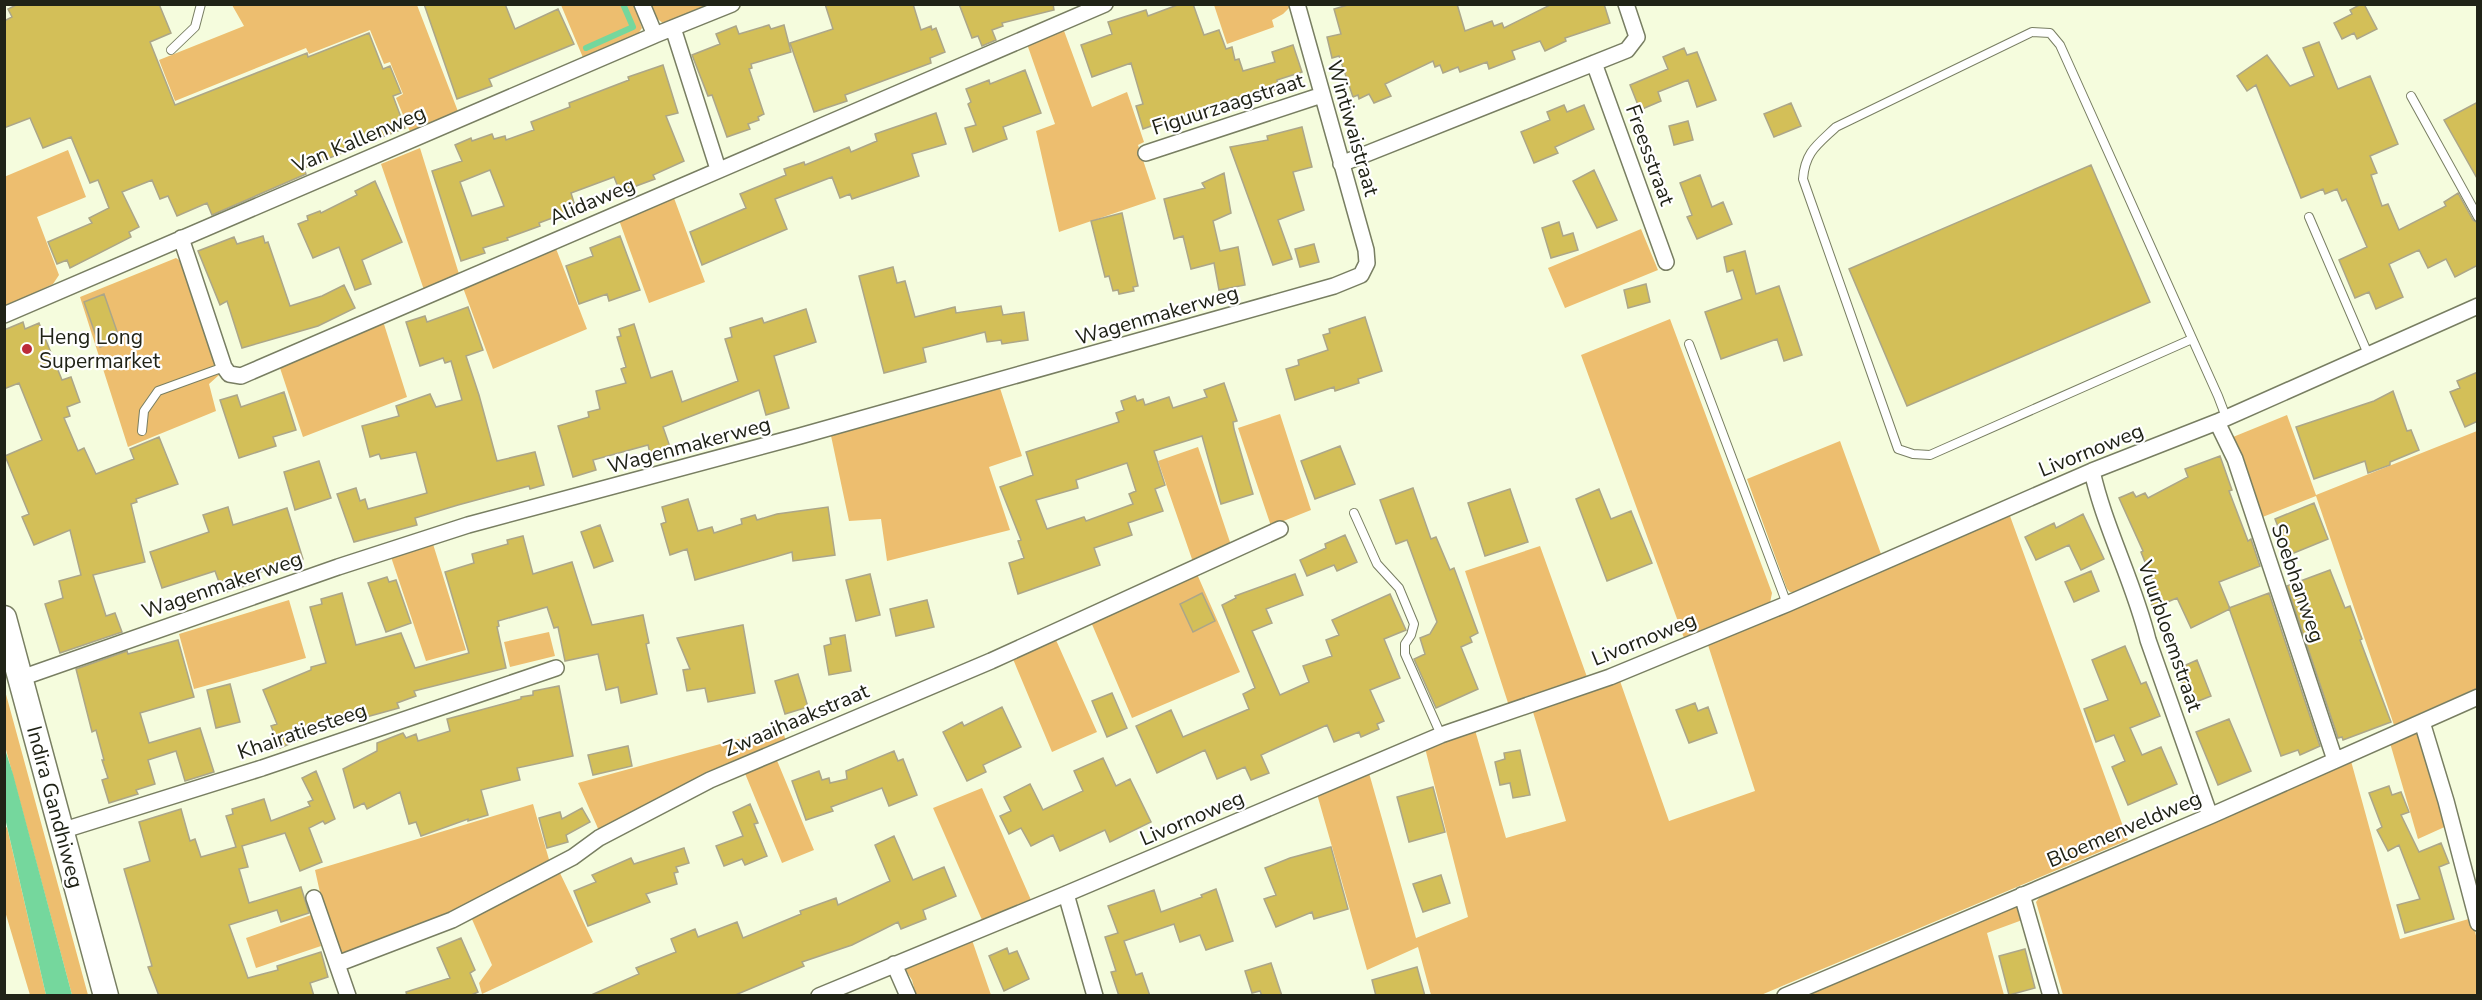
<svg xmlns="http://www.w3.org/2000/svg" width="2482" height="1000" font-family="'Nunito Sans',sans-serif">
  <style>
    .green { fill: #edbe6f }
    .water { fill: #75d79d }
    .lines { fill: none; stroke-linecap: round; stroke-linejoin: round }
    .stream { stroke: #75d79d; stroke-width: 6 }
    .building { fill: #d3bf58; stroke: #aca688; stroke-width: 1.5; fill-rule: evenodd }
    .service-casing { stroke: #787e62; stroke-width: 10 }
    .minor-casing { stroke: #787e62; stroke-width: 18 }
    .primary-casing { stroke: #787e62; stroke-width: 27 }
    .service { stroke: #fff; stroke-width: 8 }
    .minor { stroke: #fff; stroke-width: 15 }
    .primary { stroke: #fff; stroke-width: 24 }
    .poi-dot { fill: #bc2b39; stroke: #fff; stroke-width: 2 }
    .labels { text-anchor: middle; dominant-baseline: central; stroke-width: 4.5; stroke-linejoin: round; paint-order: stroke }
    .street-label { font-size: 21px; fill: #202317; stroke: #fff }
    .poi-label { font-size: 21px; fill: #202317; stroke: #fff; text-anchor: start }
  </style>
  <rect width="100%" height="100%" fill="#f5fcdd"/>
  <path class="green" d="M232 5H417L459 114 411 134 396 98 403 94 390 62 384 64 370 30 309 54 306 48 175 101 159 60 244 26Z
    M561 5H634L642 28 638 34 584 60Z
    M650 5H716L664 24 655 17Z
    M1214 5 1292 4V5L1283 14 1272 20 1274 27 1227 44Z
    M1063 28 1092 107 1127 92 1144 142 1138 145 1156 199 1059 232 1036 131 1055 124 1027 44Z
    M420 148 459 274 424 290 381 164Z
    M68 150 86 197 37 217 59 275 53 284 5 307 4 177Z
    M674 198 705 282 649 303 619 220Z
    M1641 229 1658 270 1565 308 1548 268Z
    M555 246 587 329 493 369 462 285Z
    M176 258 182 262 219 375 209 384 216 411 128 447 80 297Z
    M1670 319 1772 593 1770 603 1684 638 1581 355Z
    M383 321 407 397 303 437 280 368Z
    M999 385 1022 456 989 467 1010 530 887 561 881 519 849 521 830 431Z
    M1280 414 1311 510 1271 526 1238 428Z
    M2287 415 2316 495 2477 431V688L2394 725 2316 496 2260 518 2233 437Z
    M1840 441 1881 554 1795 592H1790L1787 589 1747 479Z
    M1198 447 1231 545 1193 562 1158 461Z
    M2010 516 2128 840 1761 995H1431L1418 947 1367 970 1317 794 1369 773 1416 938 1468 917 1425 748 1475 730 1506 838 1566 821 1533 712 1620 681 1669 821 1755 791 1708 645Z
    M433 544 466 650 426 661 391 557Z
    M1540 546 1587 677 1509 706 1465 571Z
    M1197 574 1240 672 1132 718 1091 622Z
    M289 600 306 658 194 689 179 634Z
    M549 632 555 656 510 667 504 642Z
    M1056 640 1097 732 1052 752 1013 659Z
    M4 687 88 995H72L5 746Z
    M782 727 786 742 600 833 578 783Z
    M2421 730 2449 825 2418 839 2390 743Z
    M776 758 814 850 782 863 744 771Z
    M2351 761 2400 939 2472 918 2477 940V995H2063L2036 902 2039 898Z
    M982 788 1031 900 982 920 933 808Z
    M533 804 550 863 444 916 341 956 325 915 315 870Z
    M7 827 46 995H30L4 908V829Z
    M559 871 593 942 482 994 479 983 492 965 471 917Z
    M2020 905 2025 919 1987 933 2004 995 1810 996 1818 989Z
    M311 915 321 946 256 968 246 938Z
    M972 940 991 995H916L912 980 905 969Z"/>
  <path class="water" d="M4 746 13 774 72 995H46L5 818Z"/>
  <g class="lines">
    <path class="stream" d="M586 48 633 27 623 4"/>
  </g>
  <path class="building" d="M18 4H159L171 33 150 42 175 105 307 53 308 57 369 33 383 69 390 66 401 93 393 96 405 128 304 168 306 174 212 215 207 203 177 216 168 196 160 199 152 180 122 192 139 227 129 232 131 237 70 268 67 260 57 264 48 242 92 223 89 218 109 208 98 180 90 183 71 137 43 148 30 118 4 128V21L12 17 8 9Z
    M424 4H505L515 29 558 9 574 44 489 79 492 86 457 99Z
    M825 4H913L921 30 931 26 932 30 936 28 945 52 930 58 931 63 845 95 847 101 814 112 790 43 833 29Z
    M959 4H1053L1054 10 1002 23 1003 26 992 30 996 40 982 46 978 36 972 38Z
    M1180 4H1193L1204 35 1219 30 1226 49 1232 47 1235 60 1239 59 1243 71 1275 62 1272 52 1293 45 1302 72 1277 80 1279 89 1259 94V91L1202 108 1203 112 1176 117 1143 129 1136 106 1143 104 1131 63 1092 77 1081 45 1112 34 1108 22 1146 10 1148 16Z
    M1351 4H1457L1465 31 1492 21 1494 26 1502 23 1504 28 1552 4H1604L1610 23 1565 38 1566 41 1545 51 1540 41 1512 51 1515 59 1489 69 1487 62 1460 72 1458 67 1443 73 1440 65 1435 67 1433 61 1385 84 1391 96 1374 103 1369 94 1359 99 1358 95 1353 97 1339 56 1332 58 1327 37 1341 34 1334 9Z
    M2361 4H2364L2377 29 2357 39 2354 33 2342 39 2334 23 2352 14 2350 10Z
    M769 25 771 29 784 25 791 52 751 64 752 68 749 69 764 114 758 117 759 120 748 124 750 129 727 137 712 95 708 96 692 55 720 44 716 34 736 26 739 34Z
    M2319 42 2338 89 2370 76 2398 144 2370 156 2377 173 2371 175 2382 206 2388 204 2399 230 2446 206 2444 202 2458 193 2473 220 2478 223V265L2455 277 2446 259 2428 268 2419 250 2389 264 2403 297 2376 309 2369 292 2355 298 2339 260 2367 247 2346 199 2342 201 2337 189 2325 194 2323 189 2301 198 2256 85 2247 91 2237 76 2267 55 2290 86 2314 76 2303 48Z
    M1684 48 1687 55 1697 52 1716 100 1697 107 1688 80 1658 92 1661 101 1640 110 1630 85 1668 69 1663 57Z
    M663 65 678 113 666 116 684 161 653 175 655 179 620 192 614 177 571 193 576 209 539 223 540 226 507 238 508 240 483 248 485 253 461 261 432 171 462 161 455 145 471 138 472 141 492 134 494 139 505 136 506 140 534 130 531 122 570 107 569 103 629 80 628 77ZM490 170 504 206 472 216 460 182Z
    M1025 70 1041 113 1003 127 1007 139 973 152 965 128 976 125 968 104 971 102 966 89 989 80 990 84Z
    M2478 102V180L2444 120Z
    M1791 103 1801 126 1774 137 1764 114Z
    M1564 105 1567 112 1584 105 1594 129 1555 147 1558 153 1534 163 1521 132 1550 120 1547 112Z
    M936 113 946 144 912 154 919 176 852 199 850 194 840 198 832 177 775 199 787 229 702 265 690 232 746 208 740 194 786 175 784 169 804 162 805 165 849 147 851 152 877 141 875 134Z
    M1688 121 1693 140 1674 145 1669 126Z
    M1302 127 1312 167 1293 172 1304 210 1278 220 1292 259 1273 265 1230 147 1268 140 1267 136Z
    M2091 165 2150 302 1907 406 1849 269Z
    M1594 170 1617 220 1597 228 1573 181Z
    M1224 173 1231 213 1213 221 1220 251 1238 247 1245 285 1219 290 1214 263 1191 269 1183 236 1174 239 1164 199 1205 188 1202 183Z
    M1700 175 1712 207 1723 202 1732 224 1697 239 1687 217 1692 215 1680 183Z
    M375 181 402 242 362 260 371 284 355 290 339 247 313 258 298 224 308 220 307 216 320 211 321 213 357 195 355 191Z
    M1122 213 1138 286 1133 287 1134 291 1119 294 1118 290 1113 291 1109 276 1105 277 1091 221Z
    M1559 222 1563 236 1573 233 1578 250 1551 258 1542 228Z
    M263 236 265 243 268 242 290 306 322 296 344 285 355 308 318 326 242 348 227 301 220 305 198 251 234 237 237 244Z
    M620 236 640 290 609 301 607 294 579 304 566 266 593 256 590 248Z
    M1314 244 1319 262 1300 267 1295 249Z
    M1745 251 1756 294 1779 286 1802 355 1784 361 1777 339 1721 359 1705 312 1742 299 1733 270 1727 272 1724 257Z
    M893 267 897 283 905 281 915 317 955 307 956 313 1001 306 1003 315 1024 312 1028 340 1002 344 1001 340 987 342 985 332 923 348 926 362 884 373 859 276Z
    M1646 284 1650 302 1628 308 1624 290Z
    M104 294 120 340 100 347 84 302Z
    M468 307 483 350 466 356 479 395 497 461 535 452 544 485 530 489 529 486 458 505 415 518 417 525 354 542 337 494 356 488 360 501 365 499 368 509 427 493 416 452 381 459 379 454 370 457 362 426 399 416 396 406 430 394 436 407 462 400 451 361 445 363 443 358 420 366 406 322 425 316 427 322Z
    M806 309 816 342 774 356 789 408 766 415 759 390 663 427 670 447 650 453 648 445 593 460 596 470 573 477 558 426 589 417 588 412 600 409 596 391 626 383 621 369 626 367 617 337 621 336 619 329 634 324 651 378 672 371 682 402 738 381 725 339 732 337 730 328 762 318 764 323Z
    M1365 317 1382 371 1358 379 1359 383 1335 391 1334 387 1295 400 1286 369 1299 365 1298 360 1328 350 1323 335 1330 333 1329 329Z
    M23 322 25 329 39 323 62 380 71 377 80 402 67 407 70 416 64 418 78 451 84 448 96 474 134 459 130 449 159 437 178 484 136 499 137 502 131 504 145 562 93 575 106 616 115 613 122 632 60 653 45 604 63 598 59 581 81 575 70 530 34 545 22 517 29 514 5 456 42 440 19 383 4 389V330Z
    M2478 372V421L2465 427 2450 392 2460 388 2457 381Z
    M1224 383 1237 421 1233 422 1234 429 1253 494 1221 504 1202 436 1154 451 1165 485 1155 489 1163 511 1128 523 1132 535 1094 548 1100 565 1018 594 1009 563 1024 558 1018 541 1021 540 1000 487 1033 475 1026 452 1119 422 1116 413 1124 410 1121 401 1135 396 1137 401 1143 399 1145 405 1169 397 1173 408 1207 397 1204 390ZM1127 463 1136 491 1129 494 1133 504 1086 521 1084 517 1047 529 1036 500 1078 488 1076 480Z
    M2393 391 2407 431 2411 430 2419 450 2390 462V465L2368 473 2365 461 2314 479 2296 427 2374 401Z
    M284 392 296 430 273 437 276 446 239 458 220 400 237 395 241 407Z
    M1340 446 1355 484 1315 499 1301 461Z
    M2220 456 2232 490 2229 491 2248 541 2251 539 2260 566 2219 582 2230 609 2191 628 2177 598 2153 608 2147 591 2155 587 2141 552 2143 551 2119 498 2133 492 2136 497 2145 493 2148 498 2188 477 2185 469Z
    M319 461 331 498 295 510 284 472Z
    M1413 488 1431 539 1436 537 1450 570 1454 568 1478 633 1470 637 1472 642 1461 647 1478 689 1436 708 1414 659 1425 654 1420 638 1430 634 1437 622 1407 540 1396 544 1380 500Z
    M1510 489 1528 542 1485 556 1468 503Z
    M1599 489 1611 519 1631 511 1652 563 1607 581 1576 499Z
    M688 499 698 531 712 527 714 533 742 524 741 519 755 515 757 520 777 514 828 507 835 555 793 561 792 552 695 580 687 549 670 555 661 524 666 522 662 507Z
    M2314 503 2328 539 2289 555 2275 519Z
    M228 507 233 525 287 508 303 559 251 575 254 583 223 593 215 571 162 588 150 552 209 532 203 515Z
    M2083 514 2104 559 2081 570 2069 545 2036 560 2025 537 2054 523 2056 528Z
    M600 525 613 561 594 568 581 532Z
    M1345 535 1357 562 1337 571 1334 565 1307 576 1300 560 1326 548 1325 544Z
    M523 536 533 574 572 562 592 625 643 615 649 643 646 644 657 694 621 703 618 687 606 690 598 654 565 661 558 627 554 628 547 607 498 621 499 626 497 627 506 668 414 691 416 696 397 703 399 708 330 727 329 721 300 732 301 739 280 748 271 726 277 724 263 690 311 670V667L326 663 310 607 322 604 321 599 342 593 356 645 401 633 415 668 469 653 445 572 474 563 472 554 508 544 507 540Z
    M2330 570 2345 608 2350 606 2362 639 2360 640 2391 722 2343 740 2342 737 2338 738 2287 586Z
    M2091 571 2099 591 2074 602 2065 582Z
    M870 574 880 615 856 621 846 580Z
    M1295 574 1303 595 1266 609 1272 623 1252 631 1280 695 1309 682 1303 666 1332 656 1326 640 1339 635 1332 620 1390 594 1406 630 1384 639 1400 678 1370 690 1384 721 1377 724 1379 729 1361 737 1359 732 1334 742 1327 725 1261 755 1269 773 1251 780 1245 767 1217 779 1205 750 1157 773 1136 726 1171 710 1183 737 1249 709 1243 694 1255 688 1222 605 1236 598 1235 596Z
    M387 577 389 582 396 580 411 623 386 632 368 583Z
    M1202 593 1215 621 1193 632 1180 604Z
    M2269 593 2320 746 2300 755 2298 750 2281 756 2229 608Z
    M927 600 934 627 896 636 890 609Z
    M743 625 755 693 708 702 705 688 687 691 683 670 690 669 677 638Z
    M845 635 851 671 829 675 824 646 831 644 830 638Z
    M178 640 194 697 140 713 149 743 200 728 214 772 185 781 176 751 148 760 155 784 136 790 138 794 109 803 102 780 108 778 102 760H104L96 730 92 732 76 669 127 651 128 654Z
    M2125 646 2141 684 2146 682 2160 716 2130 728 2142 755 2161 747 2177 784 2128 805 2112 767 2125 761 2114 735 2096 742 2084 709 2108 700 2092 660Z
    M2197 660 2211 696 2191 704 2177 669Z
    M798 674 808 707 785 714 775 681Z
    M230 684 240 722 216 728 207 690Z
    M559 686 573 756 517 768 520 780 481 790 488 815 468 821V819L421 836 416 822 409 824 400 792 367 809 364 803 354 808 343 769 377 751V743L403 733 406 738 416 734 418 741 450 731 447 719 521 699V697L533 695V691Z
    M1112 693 1127 728 1107 737 1092 701Z
    M1695 703 1698 711 1708 707 1717 733 1689 743 1676 710Z
    M1002 707 1021 747 983 765 986 772 967 781 943 732 962 722 964 726Z
    M2229 719 2251 771 2218 785 2196 732Z
    M628 746 632 766 593 775 588 755Z
    M1520 750 1530 795 1513 798 1510 783 1500 785 1495 762 1505 759 1504 753Z
    M894 751 898 761 903 759 917 795 889 806 882 788 831 807 833 811 806 820 792 781 819 771 822 780 829 778 830 783 847 779 846 771Z
    M1103 758 1116 786 1130 779 1151 822 1110 842 1105 830 1060 851 1053 835 1031 846 1021 828 1009 834 1000 816 1011 811 1004 797 1030 784 1043 810 1083 791 1074 771Z
    M316 771 335 819 325 824 323 821 309 828 322 862 300 871 285 833 242 846 248 867 239 869 249 903 301 887 309 913 281 922 277 910 229 925 248 978 278 970 277 966 321 952 328 977 310 983 314 996H159L148 967 152 966 124 869 150 861 139 822 181 809 190 841 195 839 201 857 236 847 226 816 233 814 232 809 264 799 271 821 310 806 308 802 313 800 302 778Z
    M2389 786 2392 795 2401 792 2409 812 2401 815 2419 852 2441 843 2449 863 2439 867 2454 919 2405 933 2397 905 2420 899 2399 845 2388 851 2377 830 2382 827 2369 793Z
    M1433 787 1445 832 1409 842 1397 797Z
    M750 804 758 823 754 824 767 856 745 865 742 859 724 866 716 846 743 836 733 812Z
    M582 808 590 822 566 835 568 842 547 848 539 818 560 812 562 819Z
    M894 836 913 880 944 867 956 896 923 910 926 919 901 929 898 922 852 945 802 962 804 966 733 996H589L639 974 636 968 676 952 671 939 695 929 698 937 737 922 743 938 801 914 800 911 836 898 838 905 890 881 875 845Z
    M1331 847 1348 909 1314 919 1312 912 1276 927 1264 899 1276 895 1265 868 1290 858Z
    M684 848 689 863 676 867 678 872 674 873 677 884 646 894 650 902 588 926 574 891 596 882 592 875 631 858 634 864Z
    M1441 875 1450 903 1423 912 1413 884Z
    M1216 889 1233 941 1206 950 1200 935 1180 942 1174 924 1124 941 1136 975 1142 973 1150 996H1119L1111 972 1116 971 1105 937 1118 933 1108 906 1154 890 1161 912 1202 897 1201 895Z
    M461 938 475 970 470 973 478 992 469 996H407L406 992 450 978 437 948Z
    M1007 948 1009 954 1017 951 1029 979 1004 991 989 956Z
    M2025 949 2035 988 2009 995 1999 956Z
    M1271 963 1282 996H1262L1260 991 1252 993 1245 971Z
    M1417 967 1425 996H1376L1372 980Z"/>
  <g class="lines">
    <defs>
      <path id="service" d="M171 50 195 27 201 4
        M2411 96 2478 217
        M2309 217 2368 354
        M2192 339 1930 455 1913 454 1898 449 1803 179C1805 152 1817 145 1836 127L2032 32 2050 33 2060 45 2218 396 2226 417
        M1689 344 1787 604
        M142 431 144 411 158 391 224 367
        M1354 513 1377 564 1399 588 1414 624 1411 635 1405 644V654L1441 735"/>
      <path id="minor" d="M642 4 655 35
        M673 28 718 169
        M1594 63 1666 262
        M1146 153 1322 95
        M1341 164 1627 50 1637 37 1626 4
        M181 238 224 367 229 374 241 376 1105 4
        M4 315 655 35 732 4
        M2217 422 2235 459 2335 760
        M2092 471C2105 529 2134 582 2148 640L2210 816
        M21 678 338 567 468 525 800 436 1334 286 1361 275 1367 263 1366 250 1297 4
        M2422 722 2446 801 2478 923
        M61 831 262 768 556 668
        M1066 894 1095 996
        M2022 895 2051 996
        M314 898 348 996
        M337 964 452 920 573 857 599 838 710 780 991 661 1280 529
        M894 964 908 996
        M819 996 1066 894 1441 735 1610 677 1787 604 2092 471 2217 422 2478 306
        M1785 996 2210 816 2478 697"/>
      <path id="primary" d="M4 618 106 996"/>
    </defs>
    <use href="#service" class="service-casing"/>
    <use href="#minor" class="minor-casing"/>
    <use href="#primary" class="primary-casing"/>
    <use href="#service" class="service"/>
    <use href="#minor" class="minor"/>
    <use href="#primary" class="primary"/>
  </g>
  <circle class="poi-dot" cx="27" cy="349" r="6"/>
  <g class="labels">
    <g class="street-label">
      <text transform="translate(1228 104) rotate(-18)">Figuurzaagstraat</text>
      <text transform="translate(1353 128) rotate(74)">Wintiwaistraat</text>
      <text transform="translate(359 139) rotate(-23)">Van Kallenweg</text>
      <text transform="translate(1650 155) rotate(70)">Freesstraat</text>
      <text transform="translate(592 201) rotate(-23)">Alidaweg</text>
      <text transform="translate(1157 315) rotate(-16)">Wagenmakerweg</text>
      <text transform="translate(689 445) rotate(-15)">Wagenmakerweg</text>
      <text transform="translate(2091 450) rotate(-22)">Livornoweg</text>
      <text transform="translate(2298 583) rotate(71)">Soebhanweg</text>
      <text transform="translate(222 585) rotate(-19)">Wagenmakerweg</text>
      <text transform="translate(2170 636) rotate(71)">Vuurbloemstraat</text>
      <text transform="translate(1644 639) rotate(-22)">Livornoweg</text>
      <text transform="translate(796 720) rotate(-23)">Zwaaihaakstraat</text>
      <text transform="translate(302 731) rotate(-19)">Khairatiesteeg</text>
      <text transform="translate(55 807) rotate(75)">Indira Gandhiweg</text>
      <text transform="translate(1192 818) rotate(-23)">Livornoweg</text>
      <text transform="translate(2124 829) rotate(-23)">Bloemenveldweg</text>
    </g>
    <g class="poi-label">
      <text x="39" y="337">Heng Long<tspan x="39" dy="24">Supermarket</tspan></text>
    </g>
  </g>
  <rect width="2482" height="1000" fill="none" stroke="#202317" stroke-width="12"/>
</svg>
